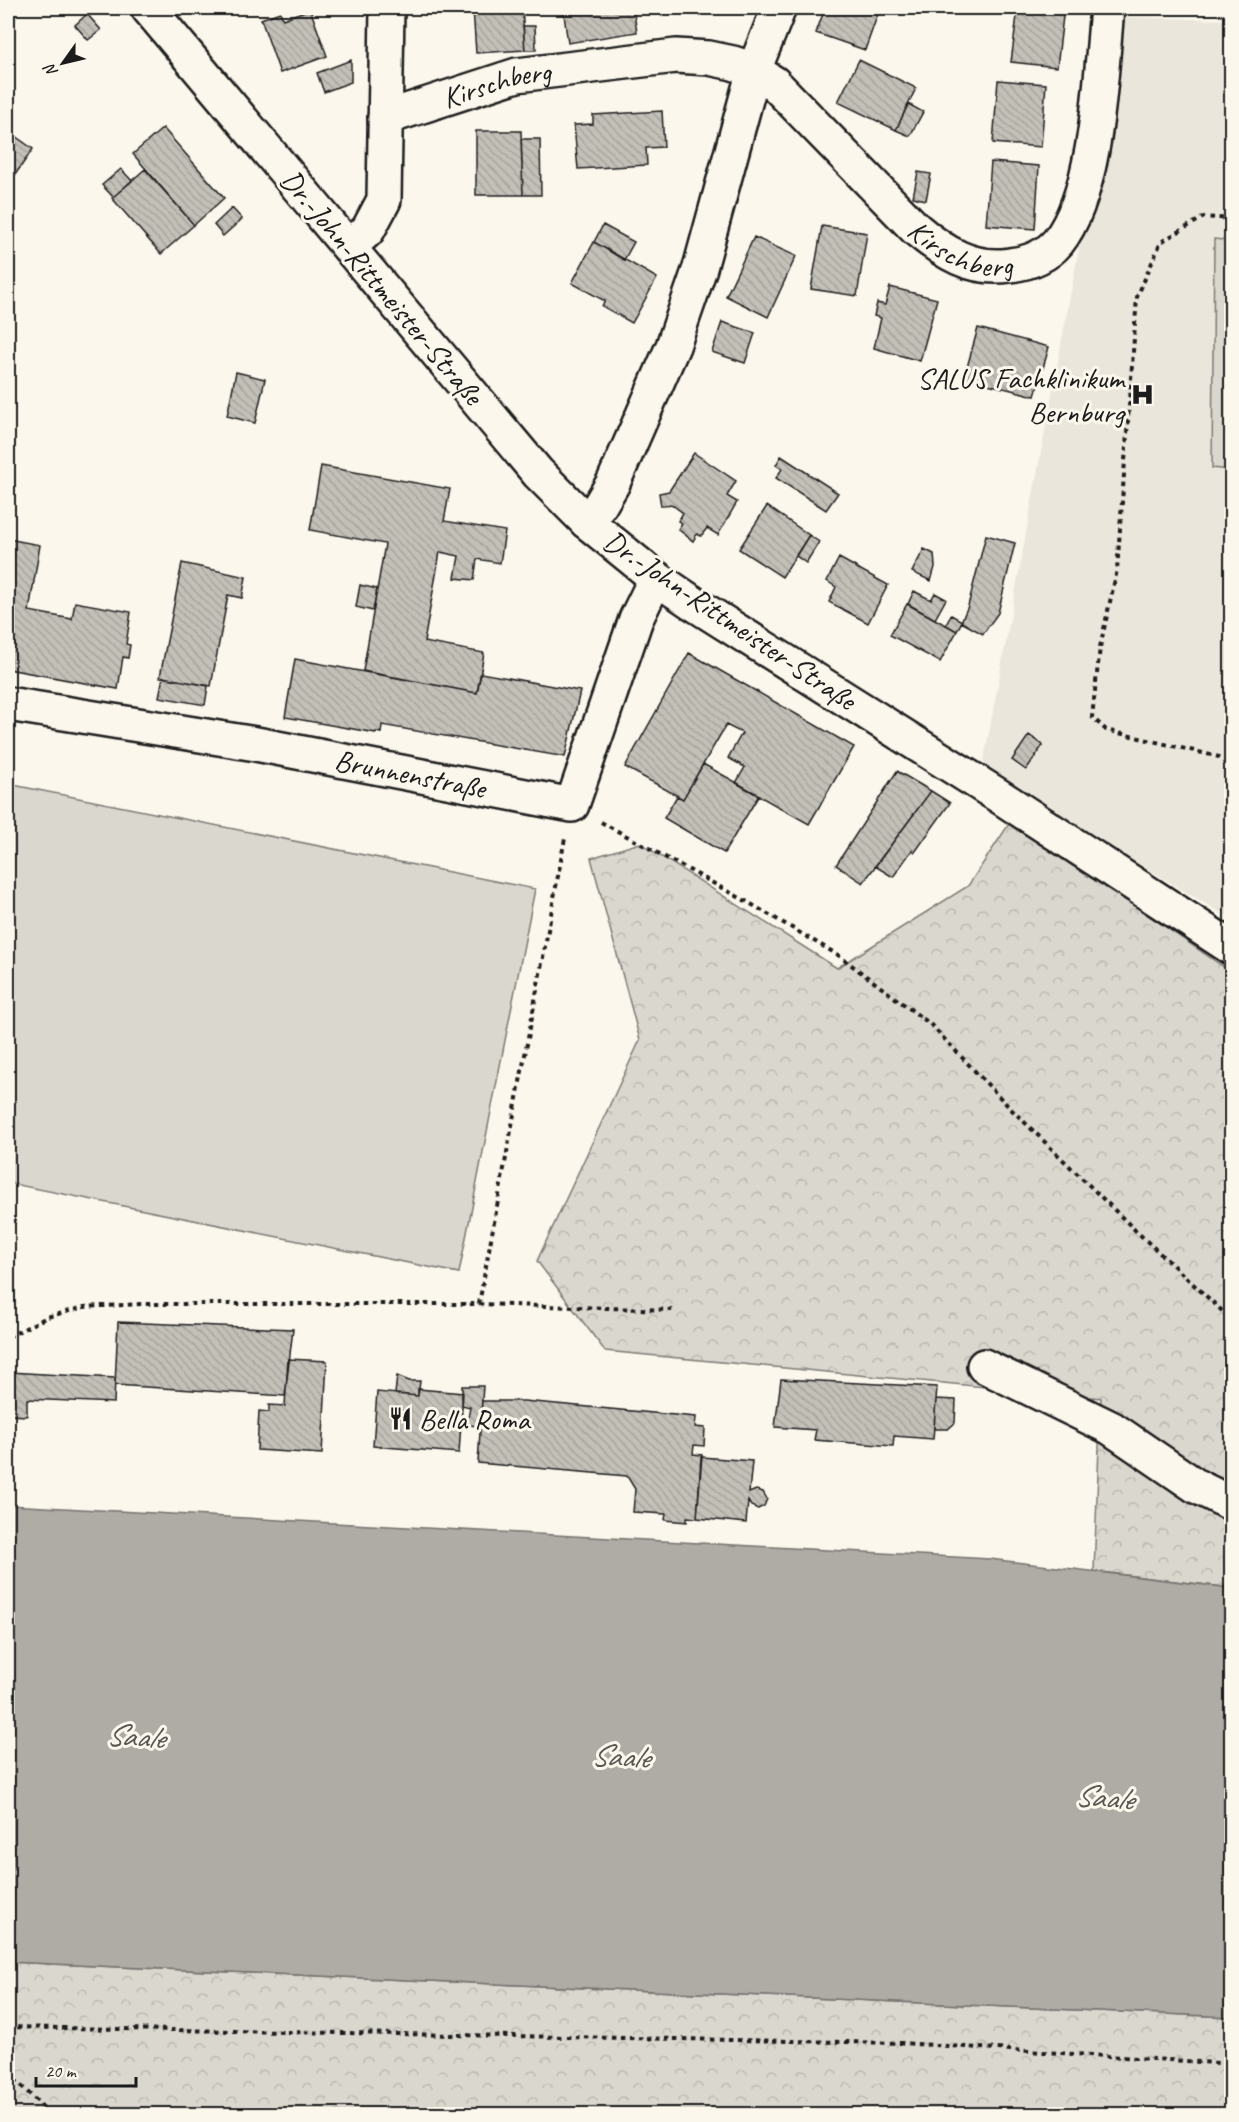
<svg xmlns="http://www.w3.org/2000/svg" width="1239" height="2122" font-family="Caveat,sans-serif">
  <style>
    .built { fill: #eae6dc }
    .forest { fill: url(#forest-crowns); stroke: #7b7a75; stroke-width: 1.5 }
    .green { fill: #dad7ce; stroke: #7b7a75; stroke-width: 1.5 }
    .water { fill: #afaca5; stroke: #74726e; stroke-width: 1.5 }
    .building { fill: url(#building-back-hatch); stroke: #1c1c1c; stroke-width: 1.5 }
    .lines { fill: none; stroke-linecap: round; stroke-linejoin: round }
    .minor-casing { stroke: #1c1c1c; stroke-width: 38 }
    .path { stroke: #1c1c1c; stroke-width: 4; stroke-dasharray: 4.5 4.5; stroke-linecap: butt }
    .minor { stroke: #fbf7ec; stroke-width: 33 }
    .labels { text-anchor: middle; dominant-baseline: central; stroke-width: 6; stroke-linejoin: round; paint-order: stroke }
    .street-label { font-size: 30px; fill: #1c1c1c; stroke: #fbf7ec }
    .poi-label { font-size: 30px; fill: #1c1c1c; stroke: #fbf7ec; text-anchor: end }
    .water-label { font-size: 32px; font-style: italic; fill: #575653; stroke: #fbf7ec }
  </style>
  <defs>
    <pattern id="forest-crowns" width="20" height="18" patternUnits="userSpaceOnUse" patternTransform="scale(1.5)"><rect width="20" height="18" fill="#dad7ce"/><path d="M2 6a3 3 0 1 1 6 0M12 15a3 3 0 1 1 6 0" fill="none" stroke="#bab8b0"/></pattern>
    <pattern id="building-back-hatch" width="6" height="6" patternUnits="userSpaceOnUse" patternTransform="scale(1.5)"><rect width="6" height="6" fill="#c3c0b8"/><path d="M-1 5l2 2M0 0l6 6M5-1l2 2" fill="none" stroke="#a7a49e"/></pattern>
  </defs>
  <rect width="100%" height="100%" fill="#fbf7ec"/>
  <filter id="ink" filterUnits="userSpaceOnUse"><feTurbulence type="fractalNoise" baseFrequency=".0167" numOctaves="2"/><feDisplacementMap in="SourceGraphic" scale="12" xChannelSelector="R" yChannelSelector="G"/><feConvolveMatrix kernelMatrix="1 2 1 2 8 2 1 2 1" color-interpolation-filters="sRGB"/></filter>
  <g filter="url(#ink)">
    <path class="built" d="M1122 17 1231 20V919L982 770Z"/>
    <path class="forest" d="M1011 821 1231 972V1588L1094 1571 1101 1398 605 1351 537 1261 640 1040 591 858 640 843 837 968 968 886Z
      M8 1962 1231 2017V2114H8Z"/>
    <path class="green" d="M1214 239 1231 241V470L1212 468Z
      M8 784 535 889 459 1273 8 1183Z"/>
    <path class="water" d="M8 1505 990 1559 1231 1588V2017L8 1962Z"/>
    <path class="building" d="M473 8H522L525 50 476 53Z
      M563 8H633L637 32 568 43Z
      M825 8H880L865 50 816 33Z
      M1018 8H1064L1057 67 1011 62Z
      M310 9 327 56 280 73 261 19 280 12 283 19Z
      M87 14 101 30 88 40 75 25Z
      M523 26H535L536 50H525Z
      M351 60V82L324 92 317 73Z
      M859 60 916 88 896 130 838 102Z
      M998 80 1046 84 1041 147 993 143Z
      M908 104 923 112 910 136 896 130Z
      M662 111 664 147 646 148 647 165 578 169 574 125 593 124V115Z
      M163 128 224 198 194 225 133 154Z
      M8 131 33 149 8 185Z
      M476 131H521L523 195H476Z
      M521 139H540L541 195H523Z
      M991 162 1039 166 1035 229 986 225Z
      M121 169 132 181 113 197 102 185Z
      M145 169 194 225 161 254 112 198Z
      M918 172 931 174 926 200 913 197Z
      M232 208 242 219 223 236 214 225Z
      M603 225 634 242 624 260 594 242Z
      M822 226 867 233 857 296 811 289Z
      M754 237 796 256 768 317 726 296Z
      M594 242 657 278 632 323 602 306 605 301 572 283Z
      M890 287 937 299 920 361 874 348 881 318 874 316 877 303 885 305Z
      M722 322 755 333 745 363 712 352Z
      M978 328 1049 347 1035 396 964 378Z
      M236 372 265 379 255 423 227 416Z
      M694 453 736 481 727 496 737 502 718 535 707 528 701 536 697 534 693 541 678 529 682 523 678 521 683 513 671 504 661 506 659 493 669 491Z
      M781 456 838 493 826 510 776 478 782 469 776 465Z
      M321 466 450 489 444 521 505 531 500 563 477 559 474 580 455 578 459 556 440 552 424 642 484 653 477 693 363 671 385 544 310 530Z
      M767 506 809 535 782 577 739 549Z
      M809 535 819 542 806 563 796 556Z
      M986 535 1015 543 998 613 983 634 961 622 968 606Z
      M8 539 40 545 29 611 72 619 75 602 131 612 126 644 130 645 128 658 123 657 118 689 8 669Z
      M924 549 934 554 935 567 931 581 912 572Z
      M839 558 888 585 868 623 829 602 836 587 827 581Z
      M182 563 246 577 242 598 228 595 211 686 160 677Z
      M360 585 377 589 373 611 356 607Z
      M914 591 931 600 935 593 946 599 935 619 908 604Z
      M907 604 957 631 940 662 890 635Z
      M951 615 962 621 957 631 946 625Z
      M689 653 854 747 809 824 736 783 745 767 728 758 742 733 726 725 683 799 625 767Z
      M295 659 477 693 481 673 580 691 565 757 382 725 381 733 376 732V733L285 717Z
      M163 677 208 686 205 705 159 697Z
      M1029 735 1043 745 1026 770 1012 760Z
      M703 764 759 795 724 853 664 818 677 796 683 799Z
      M897 771 931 791 863 883 836 865Z
      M931 791 950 803 915 852 912 850 893 877 875 866Z
      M118 1322 293 1329 285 1396 115 1385Z
      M288 1359 327 1361 322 1454 257 1450 259 1411 269 1412V1405L285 1406Z
      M8 1372 115 1378 114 1403 27 1399V1416L8 1415Z
      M397 1376 409 1381H420L418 1396 395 1394Z
      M781 1379 937 1387 933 1439 894 1436 893 1446 814 1440 816 1430 775 1427Z
      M462 1386H483L480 1426 467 1425 470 1407 462 1405Z
      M418 1389 463 1393 459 1453 373 1446 377 1392 418 1396Z
      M936 1399 956 1400 955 1423 948 1429H934Z
      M482 1401H524L696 1417 695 1427 705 1428 704 1446 694 1445 693 1454 702 1455 697 1518 687 1517V1522L665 1520 666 1514 633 1512 635 1489 627 1476 478 1463Z
      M701 1457 752 1461 749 1493 756 1490 763 1492 767 1499 764 1506 758 1509 751 1506 748 1501 746 1523 697 1518Z"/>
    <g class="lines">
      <defs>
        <g id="minor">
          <path d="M148 8 538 473 587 522 656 578 693 603 999 796 1232 948"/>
          <path id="s1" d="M385 118 517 75 676 56 709 58 733 63 754 70 774 83 916 229C943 252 972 271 1010 265 1028 263 1046 256 1058 242 1098 192 1101 71 1107 8"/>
          <path d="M349 247 368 230 384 200 387 8"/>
          <path d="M587 522 600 505 613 483 673 346 700 268 754 70 779 8"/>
          <path d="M8 704 256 744 572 805 636 619 656 578"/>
          <path d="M984 1366 1111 1428 1196 1486 1232 1504"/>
        </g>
      </defs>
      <use href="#minor" class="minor-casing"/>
      <path class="path" d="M1232 219 1204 217 1161 242 1137 297 1117 570 1100 647 1092 717 1106 730 1232 760
        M601 822 744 900 838 955 930 1024 1012 1110 1137 1232 1232 1320
        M479 1304 565 838
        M8 1337 47 1317 84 1307 141 1304H479L673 1310
        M8 2027 902 2043 1232 2064
        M8 2073 50 2114"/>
      <use href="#minor" class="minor"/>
    </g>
  </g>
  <defs>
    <symbol id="hospital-bare" viewBox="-9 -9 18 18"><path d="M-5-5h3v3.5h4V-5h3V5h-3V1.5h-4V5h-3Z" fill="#1c1c1c" stroke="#fbf7ec" stroke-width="2.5" paint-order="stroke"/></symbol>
    <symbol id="restaurant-bare" viewBox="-9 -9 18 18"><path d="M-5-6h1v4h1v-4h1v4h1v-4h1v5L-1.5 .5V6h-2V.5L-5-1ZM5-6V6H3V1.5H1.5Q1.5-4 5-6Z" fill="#1c1c1c" stroke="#fbf7ec" stroke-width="2.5" paint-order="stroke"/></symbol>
  </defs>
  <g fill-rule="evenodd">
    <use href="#hospital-bare" x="1126" y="378" width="33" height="33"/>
    <use href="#restaurant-bare" x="384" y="1402" width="33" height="33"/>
  </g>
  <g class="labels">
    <g class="street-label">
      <text stroke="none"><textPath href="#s1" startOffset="117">Kirschberg</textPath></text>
      <text stroke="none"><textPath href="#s1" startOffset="657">Kirschberg</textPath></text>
      <text transform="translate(382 287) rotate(50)">Dr.-John-Rittmeister-Straße</text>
      <text transform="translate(730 620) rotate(34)">Dr.-John-Rittmeister-Straße</text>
      <text transform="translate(410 774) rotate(11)">Brunnenstraße</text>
    </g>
    <g class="poi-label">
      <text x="1124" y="378">SALUS Fachklinikum<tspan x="1124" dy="34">Bernburg</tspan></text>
      <text x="419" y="1419" text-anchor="start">Bella Roma</text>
    </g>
    <g class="water-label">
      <text transform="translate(135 1736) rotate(4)">Saale</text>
      <text transform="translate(620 1756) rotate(3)">Saale</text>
      <text transform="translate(1104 1797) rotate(5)">Saale</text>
    </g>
  </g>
  <rect width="1239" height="2122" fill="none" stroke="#fbf7ec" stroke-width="30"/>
  <rect x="15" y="15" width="1209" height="2092" fill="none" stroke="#1c1c1c" stroke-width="2" filter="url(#ink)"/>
  <g transform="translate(63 63) rotate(236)" stroke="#fbf7ec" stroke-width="4.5" paint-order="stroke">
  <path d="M0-4.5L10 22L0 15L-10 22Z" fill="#1c1c1c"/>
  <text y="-9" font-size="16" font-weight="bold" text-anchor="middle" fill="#1c1c1c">N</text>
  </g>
  <path d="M36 2077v9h100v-9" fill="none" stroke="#1c1c1c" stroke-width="3"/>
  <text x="45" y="2077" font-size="18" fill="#1c1c1c" stroke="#fbf7ec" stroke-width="4.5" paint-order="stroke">20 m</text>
</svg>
